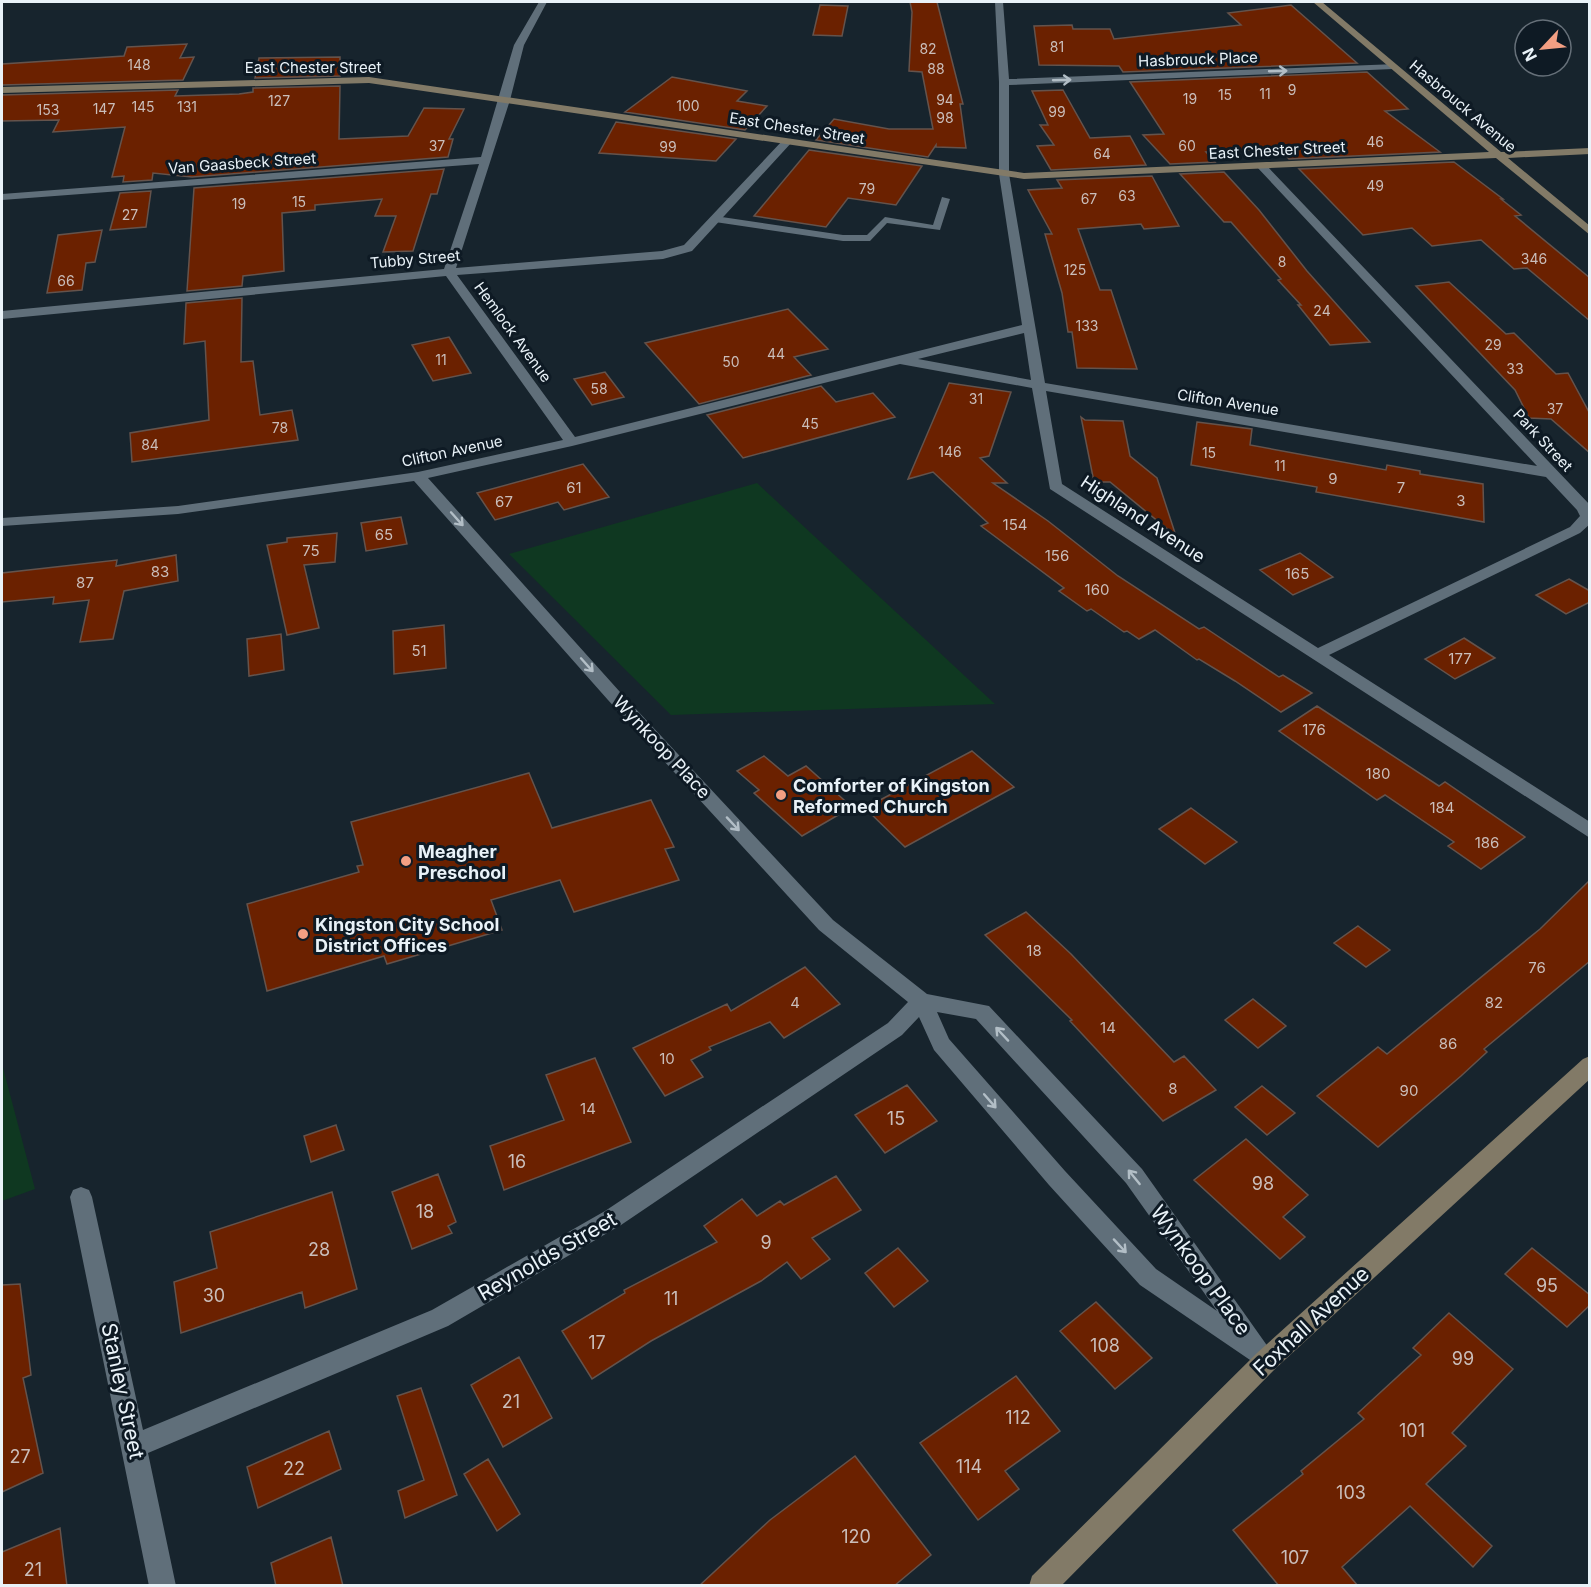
<svg xmlns="http://www.w3.org/2000/svg" width="1591" height="1587" font-family="Inter,sans-serif">
  <style>
    .green { fill: #0f3821 }
    .building { fill: #6b2100; stroke: #64534c; stroke-width: 1.5 }
    .lines { fill: none; stroke-linecap: round; stroke-linejoin: round }
    .lane { fill: #606f7a; fill-rule: evenodd }
    .street { fill: #606f7a; fill-rule: evenodd }
    .secondary { fill: #827a67; fill-rule: evenodd }
    .oneway { stroke: #b2bec6 }
    .poi-dot { fill: #f39f83; stroke: #0e1a24; stroke-width: 2 }
    .labels { text-anchor: middle; dominant-baseline: central; stroke-width: 6; stroke-linejoin: round; paint-order: stroke }
    .far-number-label { font-size: 14px; fill: #cabeba }
    .far-street-label { font-size: 15px; fill: #e9f2f8; stroke: #0e1a24 }
    .number-label { font-size: 15px; fill: #cabeba }
    .street-label { font-size: 18px; fill: #e9f2f8; stroke: #0e1a24 }
    .poi-label { font-size: 18px; font-weight: bold; fill: #e9f2f8; stroke: #0e1a24; text-anchor: start }
    .near-number-label { font-size: 18px; fill: #cabeba }
    .near-street-label { font-size: 21px; fill: #e9f2f8; stroke: #0e1a24 }
  </style>
  <rect width="100%" height="100%" fill="#17242d"/>
  <path class="green" d="M757 483 995 704 671 715 509 554Z
    M2 1064 35 1189 2 1201Z"/>
  <path class="building" d="M910 2H937L963 104H960L966 148 936 147V145L928 157 816 140 834 119 889 129H933L922 72 909 71 912 12Z
    M820 5 848 6 842 36 813 35Z
    M1291 5 1357 63 1123 72 1119 66 1039 65 1034 26 1072 25 1073 29H1110L1114 39 1241 25 1228 13Z
    M187 44 180 58 194 57 183 80 2 85V64L124 56 127 47Z
    M340 57V76L255 78 259 58Z
    M1367 72 1408 109 1385 111 1440 152 1289 159 1280 149 1206 152 1215 162 1170 164 1143 135 1164 134 1130 82Z
    M672 77 747 91 737 101 767 106 745 130 625 112Z
    M340 86 339 139 408 136 424 108 464 109 449 139H453L448 157 192 177 153 173 152 180 123 182 124 176 112 177 125 127 53 132 59 120 2 121V95L178 90 175 96 239 94 253 92V88Z
    M1063 90 1090 138 1130 136 1146 165 1051 170 1037 146 1054 145 1040 125H1048L1032 91Z
    M616 122 736 139 716 161 599 153Z
    M809 150 922 166 896 205 848 198 826 227 754 216Z
    M1454 162 1503 199H1501L1521 215 1515 216 1590 278V321L1527 268 1514 269 1481 240 1432 246 1412 228 1363 235 1299 169Z
    M444 169 437 194H431L413 251 383 252 396 216H375L382 199 315 205V210L282 213 284 271 243 276 242 286 187 291 194 188Z
    M1224 172 1259 210 1307 271 1370 342 1330 345 1298 305H1301L1278 280 1281 279 1231 222H1224L1180 174Z
    M1152 176 1179 226 1144 229 1141 224 1078 229 1100 290H1111L1137 369 1077 368 1072 332H1068L1062 293 1045 234H1052L1028 190 1062 188 1057 180Z
    M151 191 146 227 110 230 120 193Z
    M102 230 95 262 86 263 82 290 47 293 58 235Z
    M1449 282 1506 334 1514 333 1556 374 1568 373 1590 414V453L1551 419 1529 418 1515 390 1416 286Z
    M242 298 241 362 253 361 260 415 292 410 298 440 132 462 130 433 209 420 205 341 184 344 186 303Z
    M788 309 828 349 794 357 811 375 699 404 645 343Z
    M449 337 471 373 433 381 412 345Z
    M605 372 624 397 592 405 574 379Z
    M949 383 1011 392 989 456 980 458 1007 483H993L1048 521 1118 576 1199 629 1204 627 1279 677 1283 675 1312 693 1281 712 1235 681 1199 659 1197 660 1155 630 1139 639 1127 631 1124 632 1091 609 1087 611 1059 591 1064 588 981 526 988 523 933 472 908 479Z
    M821 386 836 402 873 393 895 417 743 458 707 415Z
    M1081 417 1085 420 1123 421 1130 456 1157 478 1176 536 1110 482H1094Z
    M1197 422 1252 429 1250 445 1386 470 1387 465 1420 471V474L1483 484 1484 522 1316 492 1317 487 1191 465Z
    M583 464 609 497 564 510 558 502 495 520 477 493Z
    M401 517 407 544 366 551 361 523Z
    M337 533 335 562 304 565 319 628 287 635 267 545 287 542V538Z
    M1300 553 1333 577 1293 595 1260 570Z
    M176 555 178 581 124 591 113 639 80 642 89 600 53 604 54 597 2 602V573L117 560 116 566Z
    M1569 579 1590 591V602L1566 614 1536 595Z
    M444 625 446 668 394 674 393 631Z
    M281 634 284 670 249 676 247 639Z
    M1464 638 1495 658 1455 679 1425 659Z
    M1317 706 1439 786 1445 782 1525 837 1481 869 1448 846 1454 842 1385 795 1377 800 1279 731Z
    M972 751 1014 787 905 847 865 808Z
    M764 756 788 776 806 766 852 807 802 836 754 793 759 790 737 771Z
    M529 773 552 828 651 800 674 847 665 849 679 880 574 912 560 880 491 900 502 930 387 964 384 956 267 991 247 904 359 872 357 866 363 865 351 822Z
    M1191 808 1237 842 1205 864 1159 829Z
    M1590 880V961L1484 1049 1487 1052 1461 1076 1378 1147 1317 1096 1378 1047 1387 1054 1540 929Z
    M1026 912 1071 954 1174 1062 1184 1056 1216 1090 1163 1121 1070 1021 1072 1020 985 935Z
    M1358 926 1390 950 1366 967 1334 943Z
    M805 967 840 1004 784 1038 770 1022 709 1047 711 1050 691 1060 703 1077 665 1096 633 1048 727 1004 731 1011Z
    M1253 999 1286 1026 1258 1048 1225 1020Z
    M595 1058 631 1142 504 1190 490 1146 564 1120 546 1075Z
    M907 1085 937 1121 885 1153 855 1115Z
    M1262 1086 1295 1113 1267 1135 1235 1107Z
    M336 1125 344 1150 311 1162 304 1136Z
    M1246 1139 1308 1195 1283 1217 1305 1237 1280 1259 1194 1180Z
    M438 1174 456 1222 448 1226 452 1233 412 1249 392 1192Z
    M836 1176 861 1210 812 1238 830 1259 801 1279 787 1262 761 1281 651 1341 592 1379 562 1331 625 1293 624 1290 717 1242 704 1226 742 1199 757 1216 780 1201 784 1205Z
    M332 1192 357 1289 305 1308 302 1292 181 1333 174 1282 217 1268 210 1232Z
    M898 1248 928 1281 894 1307 865 1273Z
    M1532 1248 1590 1295V1305L1567 1327 1505 1274Z
    M20 1284 31 1375 23 1378 43 1473 2 1492V1285Z
    M1096 1302 1152 1358 1115 1389 1060 1331Z
    M1449 1313 1513 1369 1452 1433 1466 1446 1426 1484 1492 1546 1473 1567 1410 1506 1342 1567 1358 1586H1279L1233 1530 1303 1474 1301 1471 1364 1419 1358 1413 1421 1355 1413 1348Z
    M519 1357 552 1418 503 1447 471 1385Z
    M1016 1376 1060 1431 1005 1471 1019 1489 978 1520 920 1443Z
    M421 1388 457 1495 405 1518 398 1491 424 1480 397 1396Z
    M329 1431 341 1469 258 1508 247 1467Z
    M855 1456 931 1555 894 1586H699L770 1520Z
    M488 1459 520 1514 497 1531 464 1474Z
    M60 1528 67 1586H2V1552Z
    M331 1537 343 1586H276L271 1563Z"/>
  <g class="lines">
    <path class="lane" d="M942 197 950 199 940 230 887 223 870 241H843L715 222 710 219 715 216 843 235H867L885 217 933 225Z"/>
    <path class="street" d="M539 2H547L524 45 510 100 456 268 662 251 684 245 783 140 792 142 692 251 663 259 457 275 575 437 1022 325 999 174V82L995 2H1003L1009 79 1396 64V68L1393 69 1009 85V174L1045 383 1537 466 1256 166 1265 164 1590 505V524L1580 533 1329 655 1590 822V838L1050 489 1032 388 900 364 572 446 428 478 620 692 833 920 927 994 989 1006 1142 1169 1278 1361 1275 1369 1266 1373 1257 1369 1253 1362 1140 1285 1049 1185 934 1050 919 1017 902 1035 621 1225 448 1326 148 1453 176 1586H149L70 1197 73 1190 81 1187 89 1190 92 1197 143 1430 432 1310 605 1211 888 1023 908 1002 819 930 608 700 414 481 178 514 2 526V518L178 506 418 472 563 440 446 276 2 319V311L444 269 479 164 2 200V194L481 157 514 45ZM1024 333 1031 380 918 359ZM1046 391 1546 477 1577 510 1580 516 1570 527 1318 648 1062 484ZM937 1012 976 1019 1126 1183 1217 1311 1156 1269 1065 1171 949 1039Z"/>
    <path class="secondary" d="M1313 2H1322L1501 152 1590 148V154L1508 158 1590 226V235L1496 158 1024 179 369 83 2 93V87L369 77 1024 173 1489 152Z
      M1590 1056V1079L1275 1369 1061 1586H1029L1032 1576 1257 1353 1583 1059Z"/>
  </g>
  <defs><path id="oneway-shaft" d="M-6 0H5M1.5-3L5.5 0L1.5 3" fill="none" stroke-width="1.6" stroke-linecap="round" stroke-linejoin="round" transform="scale(1.5)"/></defs>
  <g class="oneway">
    <use href="#oneway-shaft" transform="translate(1278 71) rotate(-2)"/>
    <use href="#oneway-shaft" transform="translate(1062 80) rotate(-2)"/>
    <use href="#oneway-shaft" transform="translate(457 519) rotate(48)"/>
    <use href="#oneway-shaft" transform="translate(587 665) rotate(48)"/>
    <use href="#oneway-shaft" transform="translate(733 824) rotate(47)"/>
    <use href="#oneway-shaft" transform="translate(1002 1034) rotate(-133)"/>
    <use href="#oneway-shaft" transform="translate(990 1101) rotate(49)"/>
    <use href="#oneway-shaft" transform="translate(1134 1177) rotate(-129)"/>
    <use href="#oneway-shaft" transform="translate(1120 1246) rotate(47)"/>
  </g>
  <g class="poi-dot">
    <circle cx="781" cy="795" r="6"/>
    <circle cx="406" cy="861" r="6"/>
    <circle cx="303" cy="934" r="6"/>
  </g>
  <g class="labels">
    <g class="far-number-label">
      <text x="1057" y="46">81</text>
      <text x="928" y="48">82</text>
      <text x="139" y="64">148</text>
      <text x="936" y="68">88</text>
      <text x="1292" y="89">9</text>
      <text x="1265" y="93">11</text>
      <text x="1225" y="94">15</text>
      <text x="1190" y="98">19</text>
      <text x="945" y="99">94</text>
      <text x="279" y="100">127</text>
      <text x="688" y="105">100</text>
      <text x="143" y="106">145</text>
      <text x="187" y="106">131</text>
      <text x="104" y="108">147</text>
      <text x="48" y="109">153</text>
      <text x="1057" y="111">99</text>
      <text x="945" y="117">98</text>
      <text x="1375" y="141">46</text>
      <text x="437" y="145">37</text>
      <text x="1187" y="145">60</text>
      <text x="668" y="146">99</text>
      <text x="1102" y="153">64</text>
      <text x="1375" y="185">49</text>
      <text x="867" y="188">79</text>
      <text x="1127" y="195">63</text>
      <text x="1089" y="198">67</text>
      <text x="299" y="201">15</text>
      <text x="239" y="203">19</text>
      <text x="130" y="214">27</text>
      <text x="1534" y="258">346</text>
      <text x="1282" y="261">8</text>
      <text x="1075" y="269">125</text>
      <text x="66" y="280">66</text>
      <text x="1322" y="310">24</text>
      <text x="1087" y="325">133</text>
      <text x="1493" y="344">29</text>
      <text x="776" y="353">44</text>
      <text x="441" y="359">11</text>
      <text x="731" y="361">50</text>
      <text x="1515" y="368">33</text>
      <text x="599" y="388">58</text>
      <text x="976" y="398">31</text>
      <text x="1555" y="408">37</text>
      <text x="810" y="423">45</text>
      <text x="280" y="427">78</text>
      <text x="150" y="444">84</text>
      <text x="950" y="451">146</text>
      <text x="1209" y="452">15</text>
      <text x="1280" y="465">11</text>
    </g>
    <g class="far-street-label">
      <text transform="translate(1198 59) rotate(-2)">Hasbrouck Place</text>
      <text x="313" y="67">East Chester Street</text>
      <text transform="translate(1463 106) rotate(40)">Hasbrouck Avenue</text>
      <text transform="translate(797 128) rotate(9)">East Chester Street</text>
      <text transform="translate(1277 150) rotate(-3)">East Chester Street</text>
      <text transform="translate(242 163) rotate(-4)">Van Gaasbeck Street</text>
      <text transform="translate(415 259) rotate(-5)">Tubby Street</text>
      <text transform="translate(513 332) rotate(54)">Hemlock Avenue</text>
      <text transform="translate(1228 402) rotate(9)">Clifton Avenue</text>
      <text transform="translate(1543 440) rotate(47)">Park Street</text>
      <text transform="translate(452 451) rotate(-12)">Clifton Avenue</text>
    </g>
    <g class="number-label">
      <text x="1333" y="478">9</text>
      <text x="574" y="487">61</text>
      <text x="1401" y="487">7</text>
      <text x="1461" y="500">3</text>
      <text x="504" y="501">67</text>
      <text x="1015" y="524">154</text>
      <text x="384" y="534">65</text>
      <text x="311" y="550">75</text>
      <text x="1057" y="555">156</text>
      <text x="160" y="571">83</text>
      <text x="1297" y="573">165</text>
      <text x="85" y="582">87</text>
      <text x="1097" y="589">160</text>
      <text x="419" y="650">51</text>
      <text x="1460" y="658">177</text>
      <text x="1314" y="729">176</text>
      <text x="1378" y="773">180</text>
      <text x="1442" y="807">184</text>
      <text x="1487" y="842">186</text>
      <text x="1034" y="950">18</text>
      <text x="1537" y="967">76</text>
      <text x="795" y="1002">4</text>
      <text x="1494" y="1002">82</text>
      <text x="1108" y="1027">14</text>
      <text x="1448" y="1043">86</text>
      <text x="667" y="1058">10</text>
      <text x="1173" y="1088">8</text>
      <text x="1409" y="1090">90</text>
      <text x="588" y="1108">14</text>
    </g>
    <g class="street-label">
      <text transform="translate(1143 519) rotate(33)">Highland Avenue</text>
      <text transform="translate(662 747) rotate(47)">Wynkoop Place</text>
    </g>
    <g class="poi-label">
      <text x="793" y="785">Comforter of Kingston<tspan x="793" dy="21">Reformed Church</tspan></text>
      <text x="418" y="851">Meagher<tspan x="418" dy="21">Preschool</tspan></text>
      <text x="315" y="924">Kingston City School<tspan x="315" dy="21">District Offices</tspan></text>
    </g>
    <g class="near-number-label">
      <text x="896" y="1118">15</text>
      <text x="517" y="1161">16</text>
      <text x="1263" y="1183">98</text>
      <text x="425" y="1211">18</text>
      <text x="766" y="1242">9</text>
      <text x="319" y="1249">28</text>
      <text x="1547" y="1285">95</text>
      <text x="214" y="1295">30</text>
      <text x="671" y="1298">11</text>
      <text x="597" y="1342">17</text>
      <text x="1105" y="1345">108</text>
      <text x="1463" y="1358">99</text>
      <text x="511" y="1401">21</text>
      <text x="1018" y="1417">112</text>
      <text x="1412" y="1430">101</text>
      <text x="20" y="1456">27</text>
      <text x="969" y="1466">114</text>
      <text x="294" y="1468">22</text>
      <text x="1351" y="1492">103</text>
      <text x="856" y="1536">120</text>
      <text x="1295" y="1557">107</text>
      <text x="33" y="1569">21</text>
    </g>
    <g class="near-street-label">
      <text transform="translate(547 1256) rotate(-30)">Reynolds Street</text>
      <text transform="translate(1201 1270) rotate(54)">Wynkoop Place</text>
      <text transform="translate(1311 1321) rotate(-43)">Foxhall Avenue</text>
      <text transform="translate(123 1391) rotate(78)">Stanley Street</text>
    </g>
  </g>
  <rect width="1591" height="1587" fill="none" stroke="#e9f2f8" stroke-width="6"/>
  <g transform="translate(1543 48) rotate(244)"><circle r="28" fill="#0e1a24" stroke="#667079" stroke-width="1.5"/>
  <path d="M0-4.5L10 22L0 15L-10 22Z" fill="#f39f83"/>
  <text y="-9" font-size="16" font-weight="bold" text-anchor="middle" fill="#e9f2f8">N</text>
  </g>
</svg>
